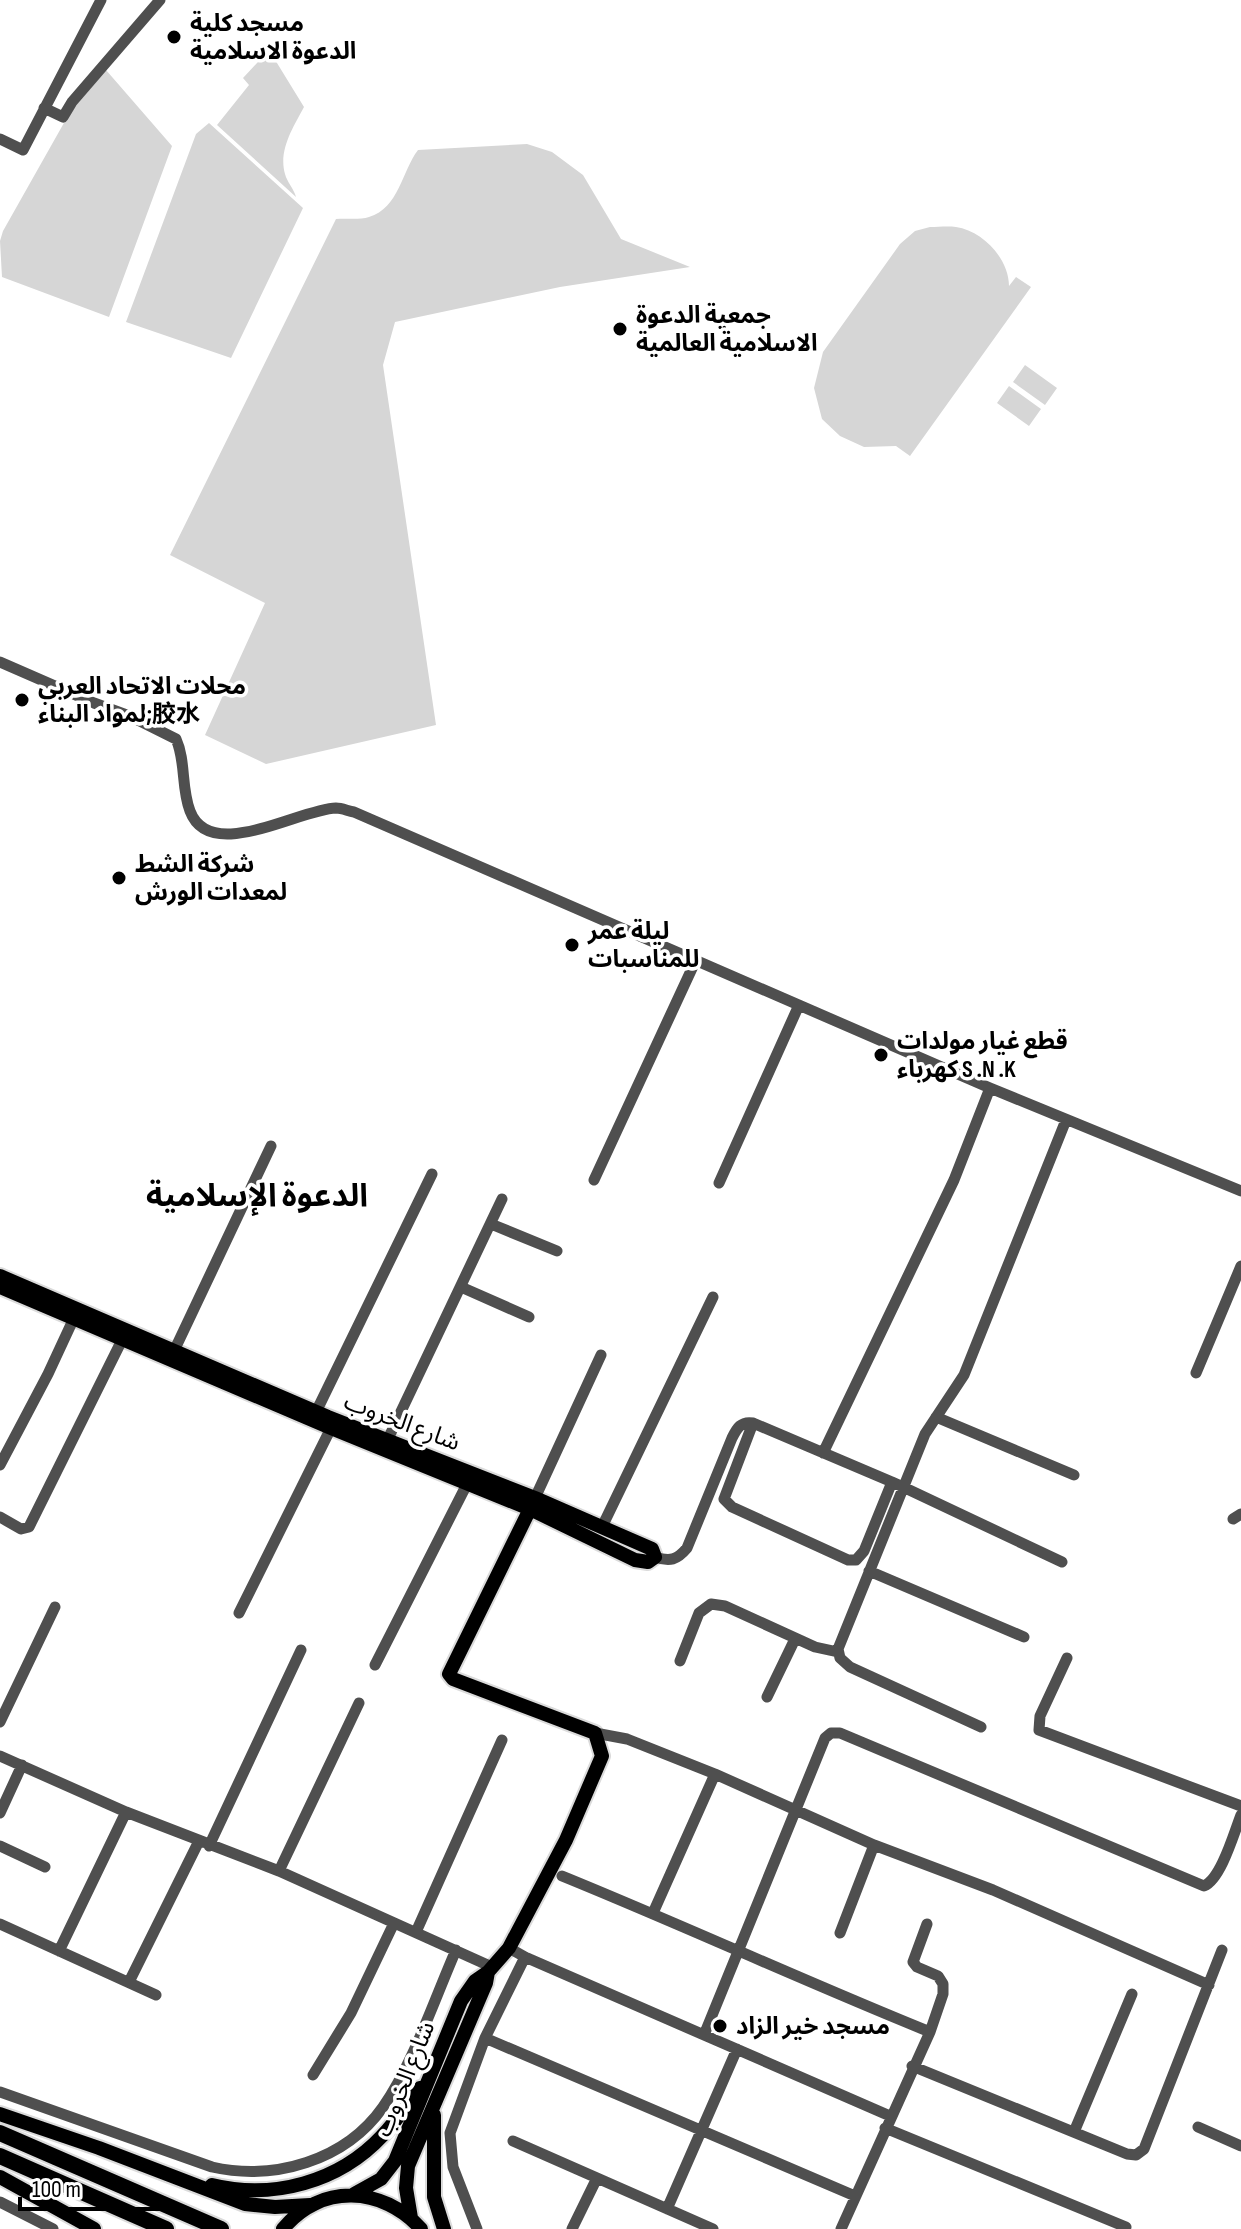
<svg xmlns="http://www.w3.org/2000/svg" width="1241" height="2229" font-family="'Sofia Sans Condensed','Noto Sans Arabic','Noto Sans SC',sans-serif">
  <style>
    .green { fill: #d6d6d6 }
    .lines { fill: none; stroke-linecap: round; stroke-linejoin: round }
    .major-casing { stroke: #dbdbdb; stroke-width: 18 }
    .highway-casing { stroke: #dbdbdb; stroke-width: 20 }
    .minor { stroke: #4f4f4f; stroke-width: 11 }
    .major { stroke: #000; stroke-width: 14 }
    .highway { stroke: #000; stroke-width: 16 }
    .poi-dot { fill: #000; stroke: #fff; stroke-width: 3 }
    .labels { text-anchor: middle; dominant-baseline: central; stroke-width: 7; stroke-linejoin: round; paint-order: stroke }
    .poi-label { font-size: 24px; font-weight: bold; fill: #000; stroke: #fff; text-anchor: start }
    .street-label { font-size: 24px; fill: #000; stroke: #fff }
    .district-label { font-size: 32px; font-weight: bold; fill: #000; stroke: #fff }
  </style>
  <rect width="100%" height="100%" fill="#fff"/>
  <path class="green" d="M269 50 304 107C294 126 278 150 285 174 287 182 294 189 296 197L217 125 249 85 243 78Z
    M106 70 172 146 109 317 2 277 0 241 3 231 69 114Z
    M209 123 303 208 231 358 126 322 196 134Z
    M527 144 552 152 583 175 621 239 690 267 560 287 395 322 383 365 436 725 266 764 205 735 265 603 170 555 336 219C346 218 360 220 369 217 399 208 402 171 418 150Z
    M930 227C938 227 948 226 956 227 983 231 1009 259 1009 286L1016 277 1031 287 910 456 896 446 864 447 840 436 822 419 814 388 823 352 900 244 915 231Z
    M1025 365 1057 388 1045 405 1013 382Z
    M1009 386 1041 409 1029 426 997 403Z"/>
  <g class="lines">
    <defs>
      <path id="major" d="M0 1276 328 1417 535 1498 652 1549 655 1557 648 1562 635 1560 530 1509 331 1428 0 1287
        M0 2114 99 2148 245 2204 275 2207 310 2205
        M434 2115V2197L444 2229
        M0 2177 94 2229
        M212 2185C273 2200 339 2182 382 2136 396 2122 407 2104 420 2088
        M354 2194 381 2179 395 2161 461 2001 475 1981 488 1972 509 1948 566 1840 602 1756 595 1733 453 1679 449 1674 530 1509
        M411 2218 406 2188 408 2166 486 1983 488 1972
        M283 2229C320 2183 383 2186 421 2229"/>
      <path id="highway" d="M0 2133 221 2229
        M0 2156 166 2229"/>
    </defs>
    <use href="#major" class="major-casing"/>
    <use href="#highway" class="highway-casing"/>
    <path class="minor" d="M44 108 63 117 72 102 160 0
      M0 139 23 150 101 0
      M0 662 94 703 132 717 176 739C186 761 181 788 190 811 210 864 299 809 336 808 342 808 348 811 354 812L990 1088 1241 1191
      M594 1180 695 962
      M719 1183 799 1005
      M491 1224 557 1251
      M461 1287 529 1317
      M174 1351 271 1146
      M1196 1373 1241 1266
      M316 1412 432 1174
      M936 1417 1074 1475
      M387 1441 502 1199
      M823 1453 954 1180 990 1088
      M0 1465 48 1374 74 1318
      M892 1482 864 1551 856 1560H848L732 1507 724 1499 753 1423 892 1482 903 1487 1062 1562
      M535 1498 601 1355
      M0 1517 21 1529 29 1527 125 1334
      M1233 1519 1241 1514
      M602 1527 713 1297
      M655 1557C670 1562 677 1560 687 1548L732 1438C737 1428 741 1421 753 1423
      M869 1571 1024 1637
      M239 1613 331 1428
      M1067 1658 1040 1716 1039 1730 1241 1806
      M680 1661 699 1613 711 1604 725 1606 815 1647 838 1652
      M375 1665 467 1484
      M767 1697 795 1639
      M0 1722 55 1607
      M981 1727 850 1667 840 1658 838 1649 925 1434 964 1375 1066 1120
      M595 1733 627 1739 715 1774 874 1845 993 1890 1209 1985
      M0 1756 126 1812 279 1871 492 1967
      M0 1813 22 1765
      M0 1846 45 1867
      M209 1846 301 1650
      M279 1871 359 1703
      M562 1876C685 1926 806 1982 930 2032
      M653 1913 715 1774
      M0 1924 156 1995
      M416 1932 502 1740
      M840 1933 874 1845
      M509 1948 525 1957 890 2116
      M59 1951 126 1812
      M129 1982 199 1841
      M704 2035 825 1738 831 1733H840L1204 1886C1221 1879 1234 1833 1241 1815
      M485 2038 855 2196
      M912 2066 1127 2154 1136 2155 1144 2149 1222 1950
      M313 2075 351 2013 394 1923
      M0 2092 212 2167C274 2181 345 2161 383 2107 412 2066 435 1998 456 1950
      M1198 2127 1241 2146
      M885 2128 1126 2227
      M1074 2132 1132 1994
      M513 2141 713 2229
      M0 2202 53 2229
      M667 2209 737 2049
      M477 2229 453 2167 450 2133 485 2038 525 1957
      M572 2229 597 2178
      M841 2229 930 2032 943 1994V1984L938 1976 917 1967 913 1962 927 1924"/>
    <use href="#major" class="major"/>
    <use href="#highway" class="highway"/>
  </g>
  <g class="poi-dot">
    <circle cx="174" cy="37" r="8"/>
    <circle cx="620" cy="329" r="8"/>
    <circle cx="22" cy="700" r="8"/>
    <circle cx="119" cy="878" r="8"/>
    <circle cx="572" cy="945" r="8"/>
    <circle cx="881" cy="1055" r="8"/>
    <circle cx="720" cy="2026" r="8"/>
  </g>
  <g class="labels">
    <g class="poi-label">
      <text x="190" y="23">مسجد كلية<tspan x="190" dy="28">الدعوة الاسلامية</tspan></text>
      <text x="636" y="315">جمعية الدعوة<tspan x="636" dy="28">الاسلامية العالمية</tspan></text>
      <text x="38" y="686">محلات الاتحاد العربي<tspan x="38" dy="28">لمواد البناء;胶水</tspan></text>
      <text x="135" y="864">شركة الشط<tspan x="135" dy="28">لمعدات الورش</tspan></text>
      <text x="588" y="931">ليلة عمر<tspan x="588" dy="28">للمناسبات</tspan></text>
      <text x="897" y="1041">قطع غيار مولدات<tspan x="897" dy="28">كهرباء S .N .K</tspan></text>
      <text x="736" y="2026">مسجد خير الزاد</text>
    </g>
    <g class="street-label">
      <text transform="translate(402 1422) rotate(21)">شارع الخروب</text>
      <text transform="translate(405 2079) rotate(-68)">شارع الخروب</text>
    </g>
    <g class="district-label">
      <text x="257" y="1196">الدعوة الإسلامية</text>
    </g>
  </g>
  <path d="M20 2197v12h138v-12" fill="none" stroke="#000000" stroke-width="4"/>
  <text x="32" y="2197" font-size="24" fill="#000000" stroke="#ffffff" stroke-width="6" paint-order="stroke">100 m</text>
</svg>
